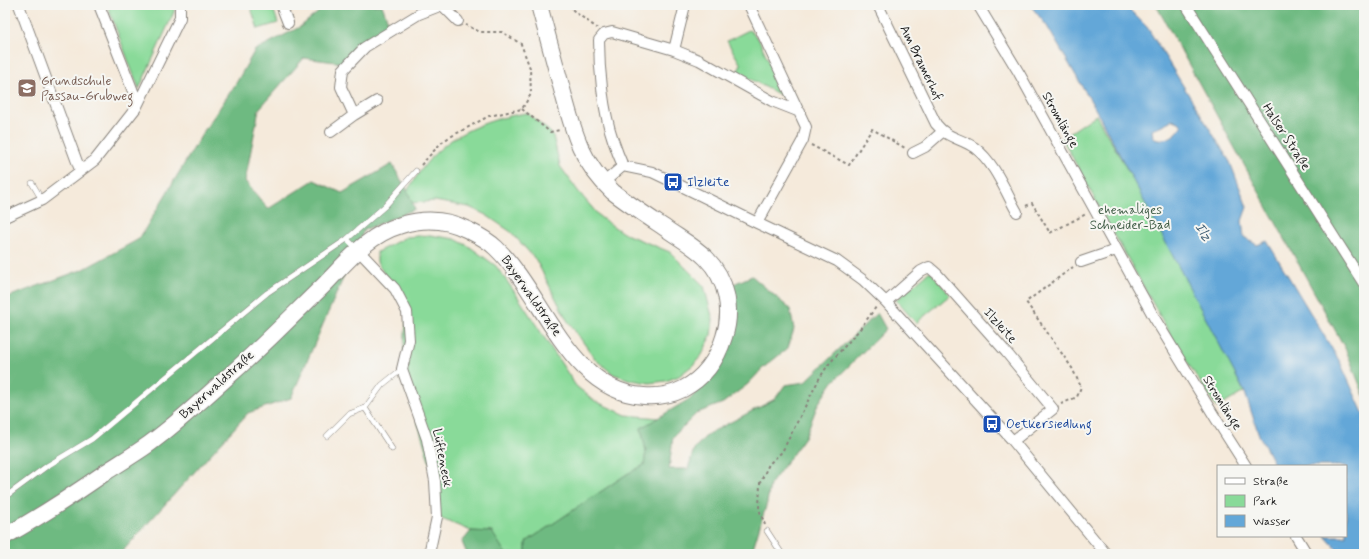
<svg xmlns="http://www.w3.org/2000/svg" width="1369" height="559" font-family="Mynerve,sans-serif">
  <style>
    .green { fill: #89da99; stroke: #527b5a }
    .forest { fill: #6eba81; stroke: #456b4e }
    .water { fill: #63a7d8; stroke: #40627a; fill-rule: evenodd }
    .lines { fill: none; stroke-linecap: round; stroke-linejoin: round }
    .service-casing { stroke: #88837c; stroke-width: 6 }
    .minor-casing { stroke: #88837c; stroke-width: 12 }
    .primary-casing { stroke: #88837c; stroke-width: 18 }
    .path { stroke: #88837c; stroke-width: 2; stroke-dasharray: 3 3; stroke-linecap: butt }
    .service { stroke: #fff; stroke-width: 5 }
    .minor { stroke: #fff; stroke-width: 10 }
    .primary { stroke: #fff; stroke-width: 16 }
    .labels { text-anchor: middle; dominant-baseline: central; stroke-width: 4; stroke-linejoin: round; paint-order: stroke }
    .street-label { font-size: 13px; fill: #1c1c1c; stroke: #f6f6f2 }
    .education-label { font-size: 13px; fill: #785e54; stroke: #f6f6f2; text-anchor: start }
    .transit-label { font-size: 13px; fill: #164399; stroke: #f6f6f2; text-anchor: start }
    .park-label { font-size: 13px; fill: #425e48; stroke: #f6f6f2 }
    .water-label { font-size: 14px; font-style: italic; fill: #3c5b71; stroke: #f6f6f2 }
  </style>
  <rect width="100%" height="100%" fill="#f6f6f2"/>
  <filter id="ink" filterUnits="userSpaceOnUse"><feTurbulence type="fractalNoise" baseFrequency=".025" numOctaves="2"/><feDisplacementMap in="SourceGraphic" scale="8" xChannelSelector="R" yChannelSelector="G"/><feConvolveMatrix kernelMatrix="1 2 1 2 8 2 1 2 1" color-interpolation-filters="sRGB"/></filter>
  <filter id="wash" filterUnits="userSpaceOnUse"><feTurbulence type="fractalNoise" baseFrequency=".012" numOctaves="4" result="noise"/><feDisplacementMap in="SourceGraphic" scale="16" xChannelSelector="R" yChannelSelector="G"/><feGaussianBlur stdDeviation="0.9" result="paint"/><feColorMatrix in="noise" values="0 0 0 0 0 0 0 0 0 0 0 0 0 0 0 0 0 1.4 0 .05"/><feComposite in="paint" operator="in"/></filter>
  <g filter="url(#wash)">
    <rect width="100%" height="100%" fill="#f5eadb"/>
    <path class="green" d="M107 5H175L174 12 139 89Z
      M250 5H272L278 23 258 29Z
      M749 30 758 38 786 98 737 72 741 65 727 41Z
      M527 113 550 132 553 136 560 166 578 191 600 217 623 233 670 252 704 286 713 320 711 335 702 355 693 365 679 376 666 381 649 383 631 380 613 374 596 360 567 320 536 260 511 232 486 215 469 207 435 201 412 203 407 191C417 176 426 161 440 149 462 129 497 117 527 113Z
      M1096 115 1147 204 1197 295 1244 392 1217 408 1175 343 1099 207 1062 138Z
      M430 235 455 239 470 247 496 266 516 294 576 386 595 401 626 415 659 418 641 428 646 451 644 466 627 474 526 542V554H506L491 532 471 531 437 517 435 481 402 369 407 312 377 262V252L406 237Z
      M930 271 950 295 916 323 896 300Z"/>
    <path class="forest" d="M327 5H382L389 24 356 49 343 63 304 58 259 109 245 181 268 209 314 180 342 193 392 164 408 192 415 209 364 230 291 398 248 413 120 554H5V298L84 269 139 239 204 131 235 85 255 50 300 27Z
      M1156 5H1364V396L1346 350Z
      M752 276 790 309 794 329 788 348 763 368 748 384 723 403 697 413 673 437 669 469H688L694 449 708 434 775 399 785 385 805 382 877 313 886 329 832 383 818 404 805 437 770 485 767 503 753 548V554H526V542L627 474 644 465 646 451 641 428 691 398 714 374 724 354 731 285Z
      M471 531 492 532 506 554H467L462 542Z"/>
    <path class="water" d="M1030 5H1125L1147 27 1230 162 1247 207 1242 221 1244 237 1257 245 1267 241 1340 362 1364 415V554H1341L1325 536H1346V466H1275L1259 435 1245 393 1096 110 1047 26ZM1172 120 1179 122 1182 126C1176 136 1164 143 1153 137L1152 130Z"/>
  </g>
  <g filter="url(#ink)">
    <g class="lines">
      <defs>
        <path id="service" d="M32 183 42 200
          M347 239 385 206 416 171
          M365 408 392 449
          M327 436 349 414 365 408 382 385 402 369
          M5 497 47 466 92 439 267 293 347 239 357 249
          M767 531 782 554"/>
        <path id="minor" d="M19 5 80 170
          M99 5 138 104
          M281 5 288 23
          M442 5 458 21
          M749 5 806 127 803 140 757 223
          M878 5 936 124C948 139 961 138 975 148 995 163 1005 191 1017 212
          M978 5 1019 73 1155 319 1216 419 1246 466
          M1186 5 1364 284
          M674 50 685 5
          M354 115 341 87 343 70 365 47 419 14 442 5
          M331 132 354 115 377 101
          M913 153 925 147 942 132
          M623 166C619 157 616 149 613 140 603 111 599 70 599 40L604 34 612 32 674 50 699 60 772 101 800 112
          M603 183 623 166 652 172 673 182 757 223 837 261 863 280 886 302 1013 441 1106 554
          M5 217 42 200 95 160 136 108 180 18V5
          M358 250 395 289 407 312 409 340 402 369 427 439 435 481 437 517 429 554
          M1081 262 1116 250
          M886 302 921 271 929 267 937 274 1006 352 1053 409 1013 441
          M1296 536 1307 554"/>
        <path id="primary" d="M5 536C40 517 73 495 106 472 120 463 135 454 149 444 178 423 205 397 231 374 263 346 292 316 322 287 346 263 367 235 401 225 424 218 447 219 468 230 478 235 488 240 496 248 544 294 569 392 644 396 657 397 671 395 683 389 704 378 717 360 724 337 733 310 727 279 706 258 694 246 679 238 665 228 647 216 630 205 613 192 578 160 572 125 560 82 553 56 546 31 539 5"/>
      </defs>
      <use href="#service" class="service-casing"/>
      <use href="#minor" class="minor-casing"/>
      <use href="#primary" class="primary-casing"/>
      <path class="path" d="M568 5 575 12 597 28
        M522 109 550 132 560 130
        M811 145 849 165 872 129 905 148
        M421 165 441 143 448 138 489 116 522 109 531 94 530 68 521 44 502 32H480L466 25
        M1026 206 1032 203 1050 233 1086 214
        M1061 404 1077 397 1081 387 1072 368 1026 302 1073 267
        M765 525 759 509 760 483 769 464 782 452 819 379 828 365 860 329 876 307"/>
      <use href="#service" class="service"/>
      <use href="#minor" class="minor"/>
      <use href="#primary" class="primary"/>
    </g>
  </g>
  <defs>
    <symbol id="school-square" viewBox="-11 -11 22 22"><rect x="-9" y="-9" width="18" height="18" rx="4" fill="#8d6e63" stroke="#f6f6f2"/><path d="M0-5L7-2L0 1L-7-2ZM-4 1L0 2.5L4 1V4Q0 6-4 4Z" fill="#fff"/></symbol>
    <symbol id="bus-square" viewBox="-11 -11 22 22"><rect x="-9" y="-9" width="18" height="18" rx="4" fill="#1a4fb4" stroke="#f6f6f2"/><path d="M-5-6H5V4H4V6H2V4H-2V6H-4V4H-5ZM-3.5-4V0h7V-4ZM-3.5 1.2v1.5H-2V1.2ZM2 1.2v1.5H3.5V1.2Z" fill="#fff"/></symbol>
  </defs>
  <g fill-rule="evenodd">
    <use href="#school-square" x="16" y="77" width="22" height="22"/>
    <use href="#bus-square" x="662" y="171" width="22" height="22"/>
    <use href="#bus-square" x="981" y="413" width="22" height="22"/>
  </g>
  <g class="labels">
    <g class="street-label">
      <text transform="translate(921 63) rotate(64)">Am Bramerhof</text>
      <text transform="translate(1060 120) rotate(61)">Stromlänge</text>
      <text transform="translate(1286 137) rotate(57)">Halser Straße</text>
      <text transform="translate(531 296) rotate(55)">Bayerwaldstraße</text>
      <text transform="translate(1000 326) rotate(48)">Ilzleite</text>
      <text transform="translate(217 385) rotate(-42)">Bayerwaldstraße</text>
      <text transform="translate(1222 403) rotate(58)">Stromlänge</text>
      <text transform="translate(442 458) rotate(79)">Lüfteneck</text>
    </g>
    <g class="education-label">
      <text x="41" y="81">Grundschule<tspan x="41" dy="15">Passau-Grubweg</tspan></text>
    </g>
    <g class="transit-label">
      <text x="687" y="182">Ilzleite</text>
      <text x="1006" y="424">Oetkersiedlung</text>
    </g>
    <g class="park-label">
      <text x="1130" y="210">ehemaliges<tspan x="1130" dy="15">Schneider-Bad</tspan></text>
    </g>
    <g class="water-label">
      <text transform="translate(1203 232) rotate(57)">Ilz</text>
    </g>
  </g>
  <rect width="1369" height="559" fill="none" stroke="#f6f6f2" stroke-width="20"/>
  <rect x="1217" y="465" width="130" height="72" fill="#f6f6f2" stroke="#9f9f9c"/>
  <rect x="1225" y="478" width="20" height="6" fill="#ffffff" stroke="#9f9f9c"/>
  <text x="1253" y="485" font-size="12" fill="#1c1c1c">Straße</text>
  <rect x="1225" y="495" width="20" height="12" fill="#89da99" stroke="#9f9f9c"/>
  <text x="1253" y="505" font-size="12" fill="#1c1c1c">Park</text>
  <rect x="1225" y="515" width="20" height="12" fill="#63a7d8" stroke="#9f9f9c"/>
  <text x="1253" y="525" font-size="12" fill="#1c1c1c">Wasser</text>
</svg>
